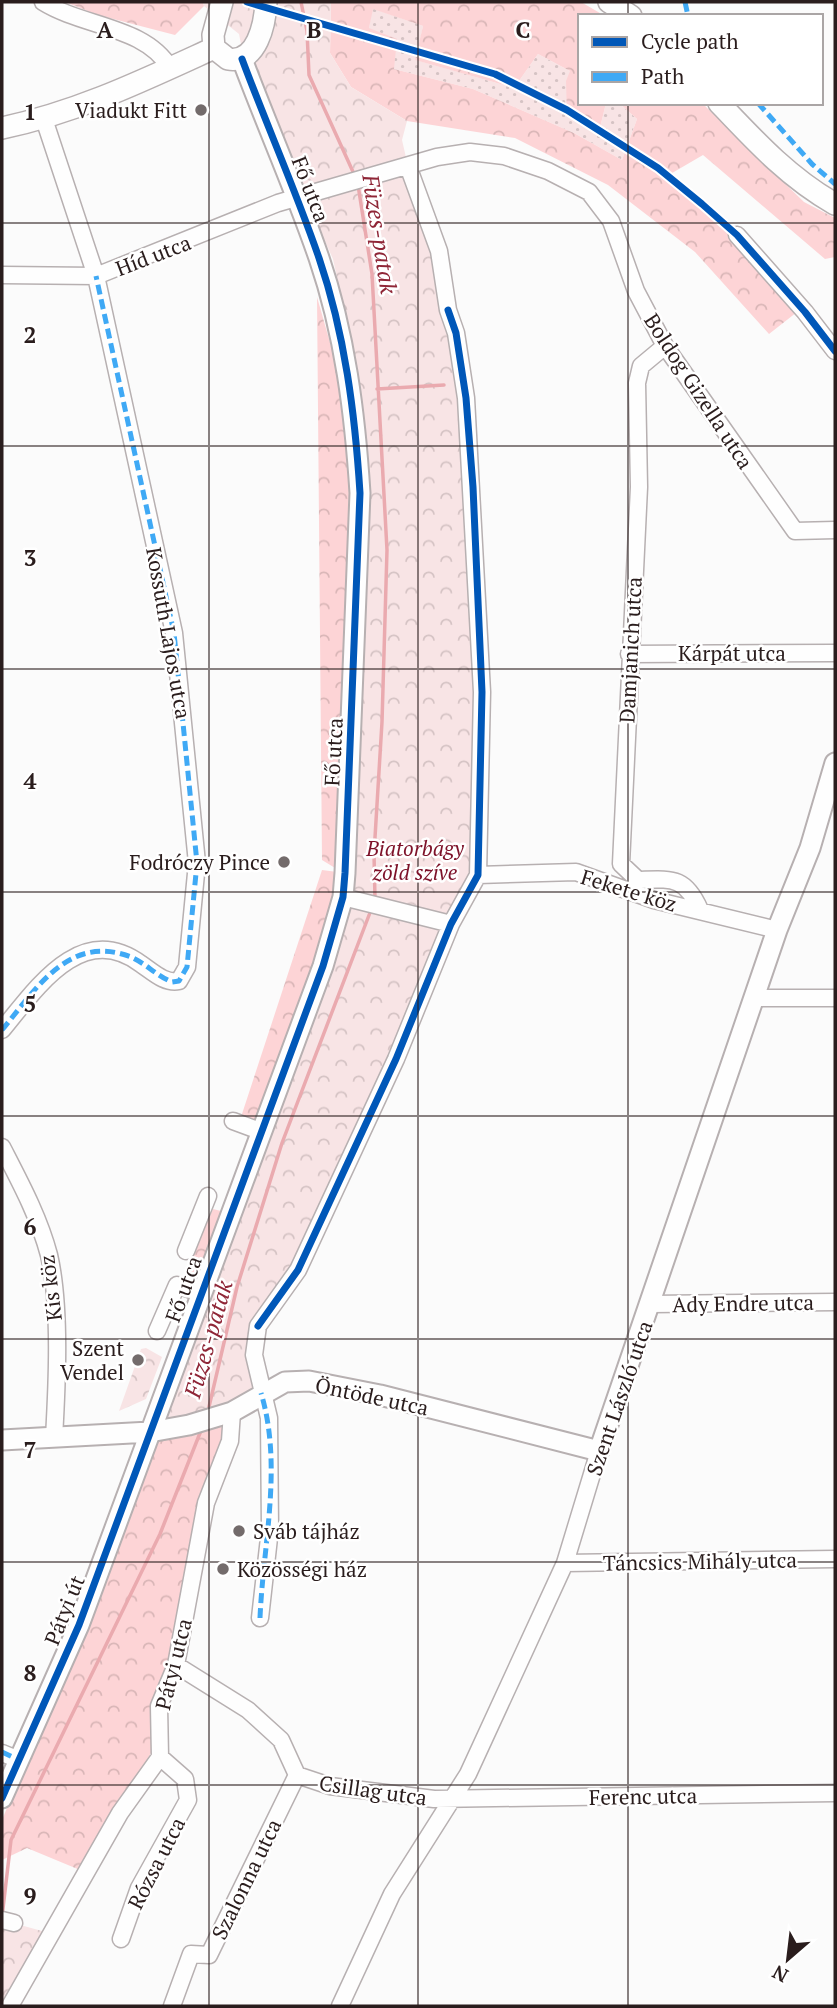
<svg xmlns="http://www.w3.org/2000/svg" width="837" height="2008" font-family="'PT Serif',serif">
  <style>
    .grass { fill: url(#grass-dots) }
    .forest { fill: url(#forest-crowns) }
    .park { fill: url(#park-crowns) }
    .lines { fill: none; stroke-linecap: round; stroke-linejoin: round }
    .stream { stroke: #eaaaaf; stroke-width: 3.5 }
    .minor-casing { stroke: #b7b0b1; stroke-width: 19 }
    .tertiary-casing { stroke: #b7b0b1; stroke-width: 23 }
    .secondary-casing { stroke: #b7b0b1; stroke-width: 24 }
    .minor { stroke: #fefefe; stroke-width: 16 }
    .tertiary { stroke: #fefefe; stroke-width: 19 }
    .secondary { stroke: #fefefe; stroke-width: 21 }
    .quiet { stroke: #3fa9f5; stroke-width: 5; stroke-dasharray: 10 5; stroke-linecap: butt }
    .cycleway-casing { stroke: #fff; stroke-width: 11 }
    .cycleway { stroke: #0057b8; stroke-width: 7 }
    .grid { fill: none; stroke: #2a1d1d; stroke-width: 2; stroke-opacity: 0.55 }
    .poi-dot { fill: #736b6b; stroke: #fff; stroke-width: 2.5 }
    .labels { text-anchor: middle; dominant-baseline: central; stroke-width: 5; stroke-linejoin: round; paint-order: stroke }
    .poi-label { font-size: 21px; fill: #2a1d1d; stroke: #fff; text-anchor: end }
    .street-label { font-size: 21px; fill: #2a1d1d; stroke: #fff }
    .park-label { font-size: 21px; font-style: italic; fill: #7d1129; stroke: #fff }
    .water-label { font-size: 23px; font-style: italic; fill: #8f2637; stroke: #fff }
    .grid-label { font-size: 23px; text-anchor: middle; font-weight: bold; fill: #2a1d1d; stroke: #fff; stroke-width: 5; stroke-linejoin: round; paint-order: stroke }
  </style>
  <defs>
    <pattern id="grass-dots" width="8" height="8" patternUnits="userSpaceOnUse" patternTransform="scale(1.75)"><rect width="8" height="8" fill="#f8e4e5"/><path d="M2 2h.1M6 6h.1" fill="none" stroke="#d5c3c4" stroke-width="1.8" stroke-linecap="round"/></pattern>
    <pattern id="forest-crowns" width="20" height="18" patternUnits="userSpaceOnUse" patternTransform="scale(1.75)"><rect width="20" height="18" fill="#fdd4d6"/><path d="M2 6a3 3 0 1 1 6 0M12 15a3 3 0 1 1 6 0" fill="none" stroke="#d9b6b7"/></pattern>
    <pattern id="park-crowns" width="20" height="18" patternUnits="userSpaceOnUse" patternTransform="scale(1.75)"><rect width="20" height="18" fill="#f8e4e5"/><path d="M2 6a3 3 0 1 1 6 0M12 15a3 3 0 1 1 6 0" fill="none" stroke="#d5c3c4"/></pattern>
  </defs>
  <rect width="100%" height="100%" fill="#fbfbfb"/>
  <path class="grass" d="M372 8 423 26 416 60 514 88 538 54 570 71 567 115 599 132 606 103H619L637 119 622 160 574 133 473 89 394 69 369 28Z"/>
  <path class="forest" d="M65 2H203L204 6 175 35 98 15Z
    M331 2H581L605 16H580V103H606L599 132 567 115 566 81 570 71 538 54 514 88 415 60 423 26 373 9 369 28 397 39 394 69 473 89 574 133 622 160 637 119 619 103H702L804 202 835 218V257L825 259 703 155 667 176 750 248 806 305 769 334 695 252 608 185 515 138 407 121 351 87 330 53Z
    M317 297 335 360 352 494 340 871 322 860Z
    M322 870 345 873 258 1124 241 1117Z
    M213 1209 229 1213 197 1281 185 1273Z
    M231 1424 151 1753 80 1870 27 1848 2 1860V1820L161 1430Z"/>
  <path class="park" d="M203 2H331L330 53 351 87 407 121 402 140 408 166 436 240 473 487 478 875 296 1269 258 1326 261 1393 161 1430 331 964 367 493 358 376 333 259 245 65 239 34 204 6Z
    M146 1348 162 1357 146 1399 119 1411 141 1349Z
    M2 1920 53 1934 10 2006H2Z"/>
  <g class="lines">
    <path class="stream" d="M301 2 307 31 309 75 354 174
      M358 185 372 274 387 550 382 722 374 854 375 899
      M377 389 444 385
      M208 1411 237 1287 282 1143 371 910
      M2 1917 11 1840 160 1534 202 1428"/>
    <defs>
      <path id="minor" d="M43 2C83 27 145 26 170 68
        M737 235 805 312 835 351
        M2 275 96 276 278 203 437 157 470 152 504 156 548 171 589 192 611 221 636 291 665 346 795 531 835 530
        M665 346 641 366 637 383 639 487 621 864 638 880C672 879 685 876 700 910
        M629 654 835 653
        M478 875 576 872 654 900 777 930
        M343 897 451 924
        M754 998H835
        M2 1030C36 989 81 920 141 964 153 972 165 984 179 981L187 967 197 863 174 633 96 276 44 119
        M233 1121 260 1131
        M2 1147C20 1182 39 1217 49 1255 61 1307 57 1385 54 1438
        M186 1251 208 1196
        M651 1304 835 1302
        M157 1331 177 1285 200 1293
        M565 1563 835 1559
        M260 1618 270 1529 269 1418 254 1355 258 1326 298 1270 396 1059 451 924 478 875 482 692 466 398 456 333 448 310 439 251 408 166
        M176 1665 248 1710 281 1740 297 1775 330 1786 434 1799 835 1793
        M2 1753 19 1760
        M2 1920 14 1923
        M121 1939 139 1888 188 1800 185 1779 160 1757
        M10 2006 120 1813 160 1757 159 1706 176 1665 206 1503 230 1441 232 1412
        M172 2006 191 1954 209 1955 297 1775
        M340 2006 392 1894 468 1774 565 1563 599 1451"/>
      <path id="tertiary" d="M2 1440 150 1432 189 1425 232 1412 285 1382 309 1381 380 1395 599 1451 777 930 810 848 835 763
        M2 1798 79 1625 323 966 343 897 345 873 360 493C355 414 345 334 319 258 296 191 267 126 242 59"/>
      <path id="secondary" d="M609 2 631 16
        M214 48 228 59C257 64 265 24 266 2
        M214 48 213 35 222 2
        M719 103C755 141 789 178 835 204
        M2 128C78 112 144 80 214 48"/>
    </defs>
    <use href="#minor" class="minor-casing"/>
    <use href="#tertiary" class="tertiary-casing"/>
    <use href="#secondary" class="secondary-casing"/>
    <use href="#minor" class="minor"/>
    <use href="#tertiary" class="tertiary"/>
    <use href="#secondary" class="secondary"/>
    <path class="quiet" d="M685 2 688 16
      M758 103 812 164 835 184
      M2 1030C36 989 69 933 131 957 145 963 157 976 172 982L179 981 187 967 197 863 174 633 96 276
      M260 1618C263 1544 283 1466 261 1393
      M2 1752 19 1760"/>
    <defs>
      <path id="cycleway" d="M247 2 495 74 567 110 658 168 702 204 737 235 805 312 835 351
        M258 1326 298 1270 396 1059 451 924 478 875 482 692 473 487 466 398 456 333 448 310
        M2 1798 79 1625 323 966 343 897 345 873 360 493C355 414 345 334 319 258 296 191 267 126 242 59"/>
    </defs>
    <use href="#cycleway" class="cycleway-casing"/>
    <use href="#cycleway" class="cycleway"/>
  </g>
  <path class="grid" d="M209 2V2006M418 2V2006M628 2V16M628 103V2006M2 223H835M2 446H835M2 669H835M2 892H835M2 1116H835M2 1339H835M2 1562H835M2 1785H835"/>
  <g class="poi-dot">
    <circle cx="201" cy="110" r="7"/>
    <circle cx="284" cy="862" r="7"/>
    <circle cx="138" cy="1360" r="7"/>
    <circle cx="239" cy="1531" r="7"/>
    <circle cx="223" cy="1569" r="7"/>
  </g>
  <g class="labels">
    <g class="poi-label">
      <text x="187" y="110">Viadukt Fitt</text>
      <text x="270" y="862">Fodróczy Pince</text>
      <text x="124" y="1348">Szent<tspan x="124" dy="24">Vendel</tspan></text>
      <text x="253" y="1531" text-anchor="start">Sváb tájház</text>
      <text x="237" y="1569" text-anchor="start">Közösségi ház</text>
    </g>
    <g class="street-label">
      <text transform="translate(311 189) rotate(69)">Fő utca</text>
      <text transform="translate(153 255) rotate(-21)">Híd utca</text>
      <text transform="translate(699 391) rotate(57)">Boldog Gizella utca</text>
      <text transform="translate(169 633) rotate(80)">Kossuth Lajos utca</text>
      <text transform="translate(630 650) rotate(-87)">Damjanich utca</text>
      <text x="732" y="653">Kárpát utca</text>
      <text transform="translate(333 752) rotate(-87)">Fő utca</text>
      <text transform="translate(629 890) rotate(17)">Fekete köz</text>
      <text transform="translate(50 1288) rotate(-97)">Kis köz</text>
      <text transform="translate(183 1289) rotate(-70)">Fő utca</text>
      <text transform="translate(743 1303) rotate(-1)">Ady Endre utca</text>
      <text transform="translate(372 1396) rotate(12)">Öntöde utca</text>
      <text transform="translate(619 1398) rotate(-71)">Szent László utca</text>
      <text transform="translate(700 1561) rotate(-1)">Táncsics Mihály utca</text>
      <text transform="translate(64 1610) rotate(-68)">Pátyi út</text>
      <text transform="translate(173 1664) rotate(-76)">Pátyi utca</text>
      <text transform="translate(373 1790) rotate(8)">Csillag utca</text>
      <text transform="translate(643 1796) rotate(-1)">Ferenc utca</text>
      <text transform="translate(156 1863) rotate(-63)">Rózsa utca</text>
      <text transform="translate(246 1879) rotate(-64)">Szalonna utca</text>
    </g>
    <g class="park-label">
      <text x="415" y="848">Biatorbágy<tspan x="415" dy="24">zöld szíve</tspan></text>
    </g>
    <g class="water-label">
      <text transform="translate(380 234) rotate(81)">Füzes-patak</text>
      <text transform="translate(208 1339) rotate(-74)">Füzes-patak</text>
    </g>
  </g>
  <g class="grid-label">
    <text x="105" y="38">A</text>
    <text x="314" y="38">B</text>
    <text x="523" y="38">C</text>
    <text x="30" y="120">1</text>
    <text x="30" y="343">2</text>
    <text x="30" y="566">3</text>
    <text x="30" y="789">4</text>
    <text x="30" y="1012">5</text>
    <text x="30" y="1235">6</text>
    <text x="30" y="1458">7</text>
    <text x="30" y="1681">8</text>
    <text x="30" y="1904">9</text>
  </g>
  <rect width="837" height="2008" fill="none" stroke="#2a1d1d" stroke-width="7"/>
  <rect x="578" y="14" width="245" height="91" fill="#ffffff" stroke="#aaa5a5" stroke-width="2"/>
  <rect x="592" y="37" width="35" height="10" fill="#0057b8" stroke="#aaa5a5" stroke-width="2"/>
  <text x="641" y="49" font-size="21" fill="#2a1d1d">Cycle path</text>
  <rect x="592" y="72" width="35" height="10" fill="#3fa9f5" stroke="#aaa5a5" stroke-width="2"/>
  <text x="641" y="84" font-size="21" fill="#2a1d1d">Path</text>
  <g transform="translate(788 1959) rotate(208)" stroke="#ffffff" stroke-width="5" paint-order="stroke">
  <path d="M0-5L12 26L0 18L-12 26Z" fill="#2a1d1d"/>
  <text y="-10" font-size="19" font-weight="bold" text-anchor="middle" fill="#2a1d1d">N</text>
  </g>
</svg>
